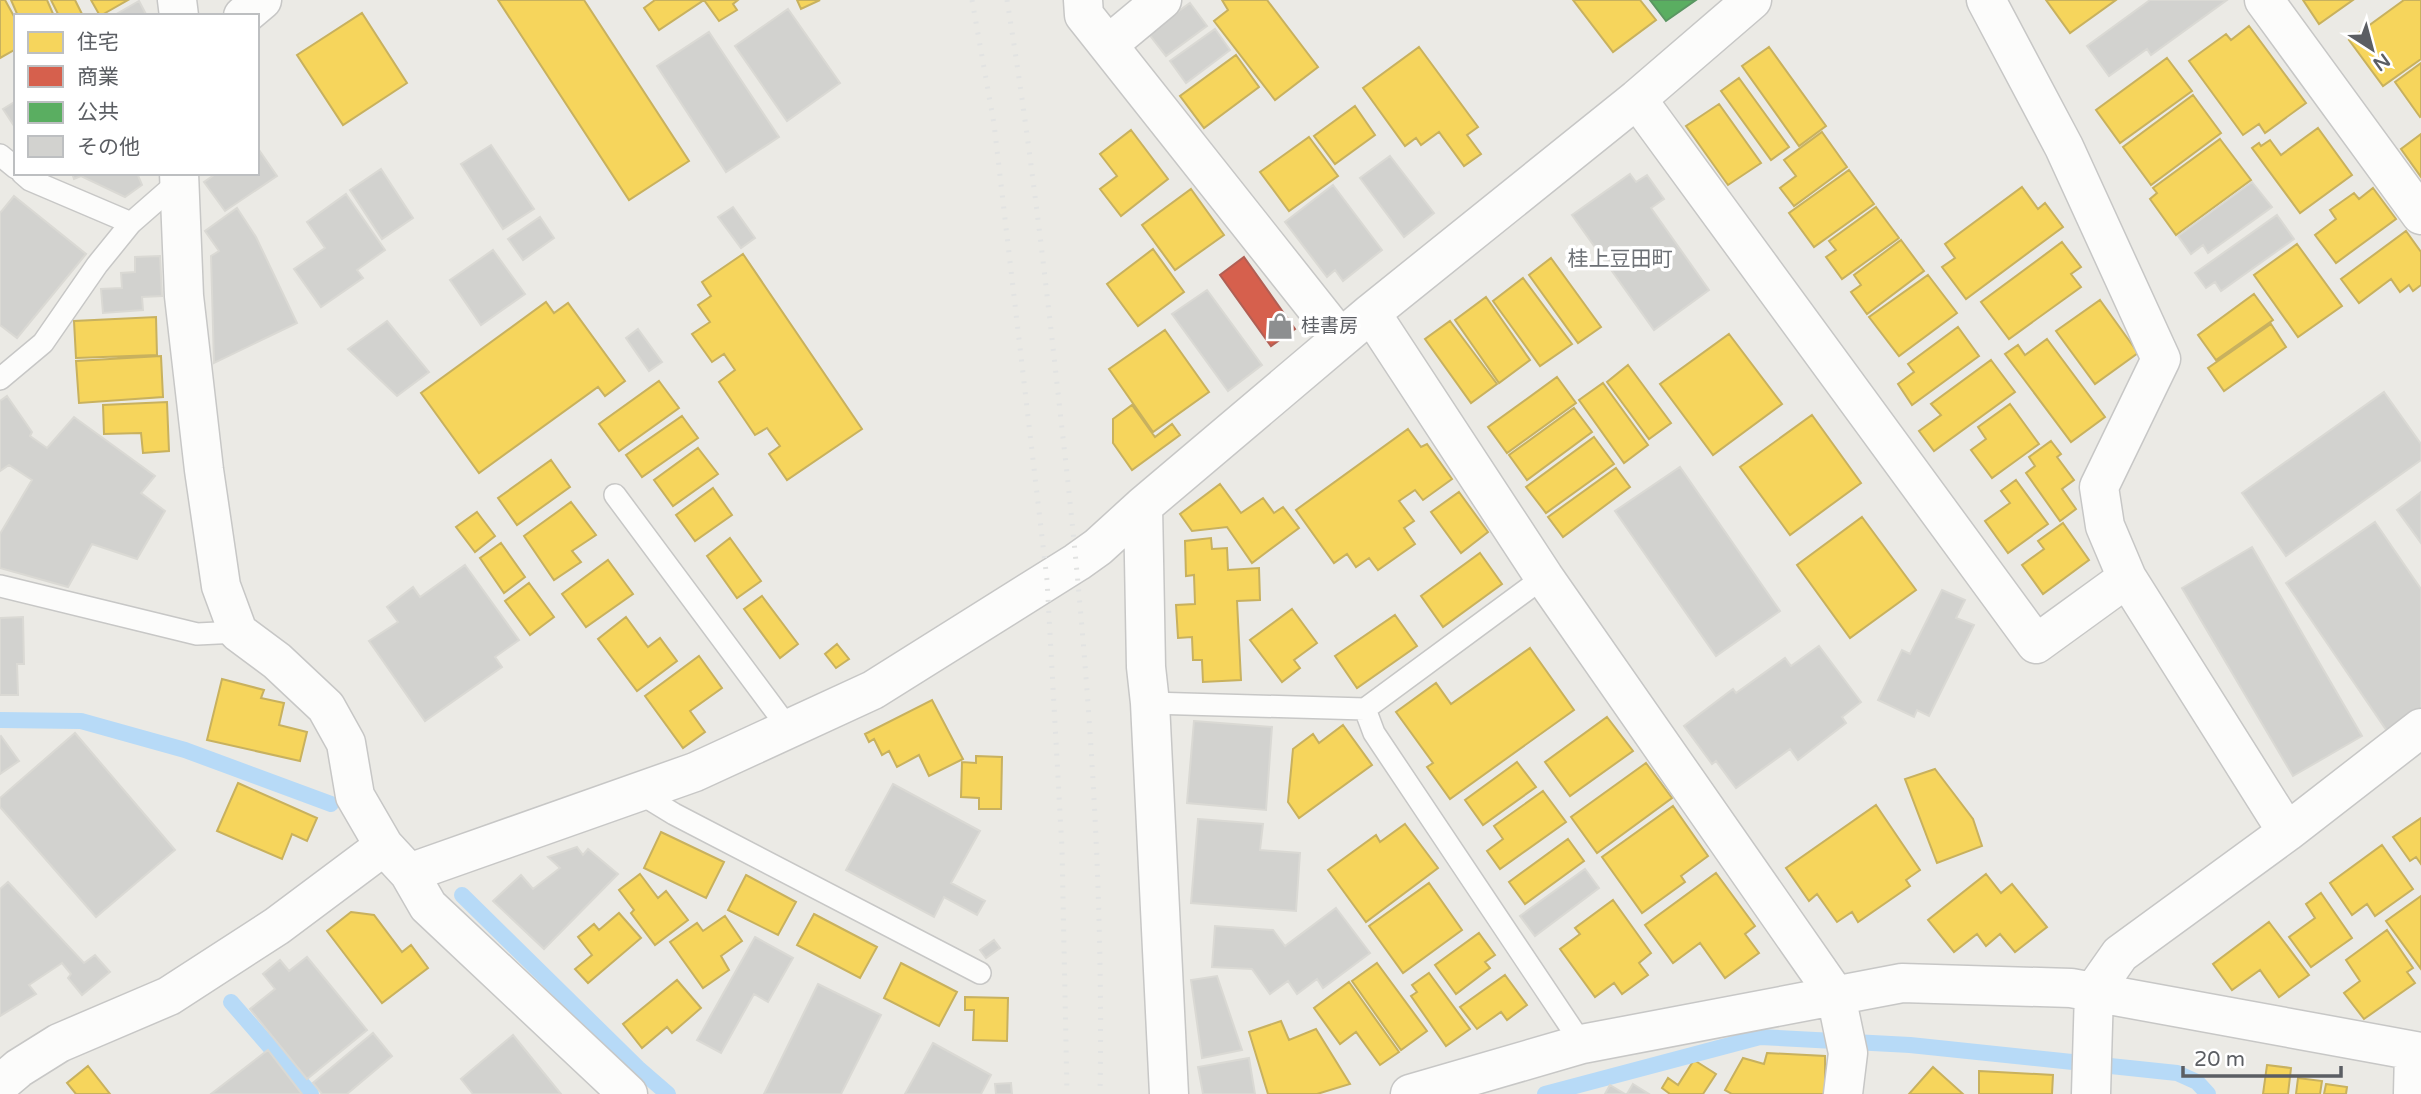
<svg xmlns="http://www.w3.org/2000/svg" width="2421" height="1094" font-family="'Varela Round','Noto Sans JP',sans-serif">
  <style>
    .homes { fill: #f6d55c; stroke: #c8b15e; stroke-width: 2 }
    .shops { fill: #d6604d; stroke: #b15f54; stroke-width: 2 }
    .public { fill: #5aae61; stroke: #5a9662; stroke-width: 2 }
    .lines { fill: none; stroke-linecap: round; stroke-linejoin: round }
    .stream { stroke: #b7daf7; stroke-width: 16 }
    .building { fill: #d2d2cf; stroke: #dad9d4; stroke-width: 2 }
    .lane-casing { stroke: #c7c7c6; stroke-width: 24 }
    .street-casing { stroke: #c7c7c6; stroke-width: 41 }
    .lane { stroke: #fcfcfb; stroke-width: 21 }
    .street { stroke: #fcfcfb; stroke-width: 38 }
    .rail { stroke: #e2e3e2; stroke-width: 5; stroke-dasharray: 2 9; stroke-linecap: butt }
    .labels { text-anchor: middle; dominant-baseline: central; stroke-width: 7; stroke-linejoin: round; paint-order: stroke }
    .poi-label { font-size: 19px; fill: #5b5e63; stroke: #fff; text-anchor: start }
    .neighbourhood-label { font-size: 21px; fill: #6c7075; stroke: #fff }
  </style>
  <rect width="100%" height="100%" fill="#ebeae5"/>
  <path class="homes" d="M0 0H5L16 20V49L0 58Z
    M11 0H47L54 16H18Z
    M51 0H75L83 16H59Z
    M91 0H128L100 16Z
    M498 0H584L689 161 629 200Z
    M655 0H704L659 30 644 8Z
    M704 0H738L733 4 737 10 719 21Z
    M797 0H820L801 9Z
    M1267 0 1318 67 1275 100 1214 21 1228 10 1222 0Z
    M1573 0H1640L1656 20 1613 52Z
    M2046 0H2116L2070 33Z
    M2303 0H2353L2319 24Z
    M2404 0H2421V59L2383 86 2349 40Z
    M362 13 407 83 343 125 297 55Z
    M2249 26 2306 103 2265 133 2259 124 2243 135 2189 61 2226 34 2231 40Z
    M1419 47 1478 127 1467 135 1481 154 1464 166 1439 132 1421 145 1416 138 1405 146 1363 88Z
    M1769 47 1826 126 1799 146 1742 66Z
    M1236 55 1259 87 1204 128 1180 96Z
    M2167 58 2192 91 2120 143 2096 110Z
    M2421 63V116L2420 117 2395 82Z
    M1739 78 1789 147 1771 160 1721 91Z
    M2193 95 2221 133 2151 185 2123 147Z
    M1719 104 1761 163 1728 185 1686 126Z
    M1355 106 1375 135 1335 164 1314 136Z
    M2318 128 2352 175 2300 213 2252 148 2259 143 2261 146 2270 140 2281 155Z
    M1131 130 1168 179 1121 216 1100 189 1117 176 1100 154Z
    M1822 132 1847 167 1794 206 1780 188 1796 176 1784 160Z
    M2421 134V177L2401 149Z
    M1309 137 1338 176 1289 211 1260 172Z
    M2220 139 2251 180 2176 235 2150 199 2157 193 2153 188Z
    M1849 170 1874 204 1814 247 1789 213Z
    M2022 187 2038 209 2045 203 2063 227 1966 299 1942 267 1955 258 1945 244Z
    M2373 188 2396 219 2336 263 2315 235 2336 219 2330 210 2354 193 2359 199Z
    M1191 189 1224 235 1175 270 1142 225Z
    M1876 207 1899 238 1842 279 1826 257 1836 250 1829 241Z
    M2406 231 2421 252V285L2413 291 2409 285 2400 292 2391 279 2359 303 2341 279Z
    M1901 240 1924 271 1867 314 1851 292 1861 285 1854 275Z
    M2062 242 2081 267 2071 274 2081 287 2009 339 1981 302Z
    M2297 244 2342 306 2298 337 2254 275Z
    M1153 249 1184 292 1138 326 1107 284Z
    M743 254 862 429 787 480 769 454 780 446 767 428 755 435 719 382 735 370 724 354 712 362 692 334 710 322 698 305 711 296 702 282Z
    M1551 258 1601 327 1578 343 1529 275Z
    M1928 275 1957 313 1899 356 1869 317Z
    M1523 278 1572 344 1540 366 1493 301Z
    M2254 294 2273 320 2216 360 2198 335Z
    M1486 297 1530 360 1499 383 1455 320Z
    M2100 300 2138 353 2095 384 2056 331Z
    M546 302 554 313 568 303 625 381 605 396 598 387 479 473 421 393Z
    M156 317 157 355 76 358 74 321Z
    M1450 321 1497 384 1471 403 1425 339Z
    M2271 324 2286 347 2224 391 2208 368Z
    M1958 327 1979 356 1912 405 1898 384 1914 372 1908 364Z
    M1165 330 1209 392 1153 432 1109 369Z
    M1729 334 1782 404 1713 455 1660 384Z
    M2047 339 2105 417 2071 442 2005 354 2018 345 2025 355Z
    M161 356 163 397 79 403 76 361Z
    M1991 360 2015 392 1934 451 1919 431 1941 415 1931 404Z
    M1628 365 1671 423 1649 439 1607 382Z
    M1557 377 1576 403 1507 453 1488 427Z
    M659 381 679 408 619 451 599 424Z
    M1603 383 1648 445 1624 463 1579 400Z
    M167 402 169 451 143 453 141 433 104 434 103 405Z
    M2010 404 2039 444 1992 478 1971 450 1986 439 1978 427Z
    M1132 405 1155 437 1172 424 1180 435 1132 470 1113 443V419Z
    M1574 408 1592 432 1527 480 1509 455Z
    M1812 415 1861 483 1790 535 1740 467Z
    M682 416 698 438 642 477 626 455Z
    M1408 429 1421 447 1427 444 1452 479 1423 500 1415 490 1399 501 1414 521 1404 528 1415 544 1378 570 1369 558 1356 567 1347 554 1334 563 1296 510Z
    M1594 437 1614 464 1546 513 1526 487Z
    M2051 441 2061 454 2057 457 2074 480 2062 489 2076 509 2060 521 2026 473 2035 466 2029 457Z
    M698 448 718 474 673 506 654 480Z
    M551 460 570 487 517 525 498 498Z
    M1616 468 1630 487 1563 537 1548 517Z
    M2016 480 2048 524 2008 553 1985 521 2010 503 2001 491Z
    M1220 484 1241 513 1263 498 1274 513 1283 507 1299 528 1252 563 1227 527 1192 531 1180 514Z
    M713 488 732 515 695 541 676 515Z
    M1459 492 1488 532 1461 553 1431 512Z
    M571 502 596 535 572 551 581 562 554 580 524 536Z
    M477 512 495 536 475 552 456 527Z
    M1862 517 1916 590 1850 638 1797 565Z
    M2063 523 2089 560 2043 594 2022 565 2044 549 2038 541Z
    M730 538 761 581 737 598 707 556Z
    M1211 538 1212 549 1227 548 1228 570 1259 568 1260 600 1237 601 1241 680 1203 682 1202 660H1193L1192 637 1178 638 1176 605 1195 604 1194 575 1186 576 1185 541Z
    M501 543 525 577 504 593 480 558Z
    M1480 553 1502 584 1443 627 1421 596Z
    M608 560 633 594 586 627 562 594Z
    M529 583 554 617 530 635 505 601Z
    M762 596 798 644 780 658 744 609Z
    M1292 609 1317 643 1294 660 1300 668 1282 682 1250 640Z
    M1395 615 1417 646 1357 688 1335 656Z
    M626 617 648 647 660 638 677 661 637 691 598 639Z
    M837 644 849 659 836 668 825 654Z
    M1530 648 1574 710 1450 799 1427 767 1433 763 1396 712 1436 683 1451 704Z
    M699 656 722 688 690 711 705 732 683 748 645 696Z
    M222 679 264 690 261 698 284 703 279 725 307 732 300 761 207 740Z
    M932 700 963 759 929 776 919 755 897 767 889 751 882 755 874 739 869 742 865 734Z
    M1607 717 1633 751 1570 796 1545 762Z
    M1343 725 1372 765 1299 818 1288 802 1293 749 1313 734 1319 743Z
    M976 756 1002 757 1001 809H979V798L961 797 962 762 976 763Z
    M1517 762 1536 787 1483 825 1465 800Z
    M1646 763 1672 798 1597 853 1571 817Z
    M1935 769 1973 819 1982 846 1937 863 1905 779Z
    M238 783 317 818 307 841 292 834 282 859 217 831Z
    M1543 791 1566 822 1500 869 1487 851 1503 839 1494 826Z
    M1876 805 1920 870 1906 880 1910 886 1858 922 1852 912 1837 922 1817 894 1809 901 1786 868Z
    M1673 806 1708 856 1681 876 1685 882 1642 913 1602 857Z
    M2421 818V864L2416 857 2410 861 2393 837Z
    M1405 824 1438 868 1366 922 1328 870 1376 835 1380 842Z
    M661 832 724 862 706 898 644 868Z
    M1568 839 1584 861 1525 904 1509 882Z
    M2382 845 2413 889 2375 916 2367 904 2352 915 2330 883Z
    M1716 873 1755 926 1745 934 1759 953 1725 978 1700 943 1673 963 1645 925Z
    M640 874 658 898 666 891 688 920 655 945 631 913 634 910 619 890Z
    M1986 874 2001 893 2012 884 2047 927 2015 952 2000 934 1986 946 1977 934 1954 952 1928 920Z
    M746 875 796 902 778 935 728 910Z
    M1429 883 1462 930 1403 973 1369 926Z
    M2321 893 2352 938 2311 967 2289 937 2315 918 2306 904Z
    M2421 896V969L2386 921Z
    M1613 900 1651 953 1639 963 1648 975 1622 994 1614 983 1595 997 1560 949 1580 934 1575 928Z
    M351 912 374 915 402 952 411 945 428 968 382 1003 327 931Z
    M619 913 641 938 588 983 575 969 592 955 578 937 594 924 599 930Z
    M814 914 877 947 860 978 797 945Z
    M725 916 742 941 721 956 729 970 703 988 670 942 697 923 703 931Z
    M2269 922 2309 975 2279 997 2260 970 2232 990 2213 964Z
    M2387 930 2413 968 2407 972 2415 983 2364 1019 2344 993 2360 981 2346 960Z
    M1479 933 1495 955 1485 962 1490 968 1456 994 1435 965Z
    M901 963 957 992 939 1026 884 998Z
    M1377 963 1427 1031 1401 1050 1352 981Z
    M1429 973 1470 1029 1446 1046 1411 996 1417 992 1412 985Z
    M1505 975 1527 1005 1507 1020 1501 1012 1477 1029 1460 1007Z
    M677 980 701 1008 672 1033 667 1027 642 1048 623 1024Z
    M1349 982 1399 1052 1380 1065 1356 1032 1340 1044 1314 1008Z
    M965 997 1008 998 1007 1041 973 1040 974 1010H965Z
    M1281 1021 1289 1040 1316 1029 1350 1084 1317 1094H1268L1249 1032Z
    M1767 1053 1825 1056V1094H1732L1725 1090 1743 1058 1764 1064Z
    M1694 1060 1716 1074 1703 1094H1670L1662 1088 1668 1078 1678 1085Z
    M2267 1065 2291 1068 2288 1094H2263Z
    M88 1066 110 1094H76L67 1083Z
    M1933 1067 1963 1094H1909Z
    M1979 1071 2053 1075 2052 1094H1979Z
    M2298 1078 2322 1081 2320 1094H2296Z
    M2326 1084 2347 1087 2346 1094H2324Z"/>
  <path class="shops" d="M1244 257 1295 329 1271 346 1220 275Z"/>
  <path class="public" d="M1650 0H1696L1666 21Z"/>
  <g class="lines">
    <path class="stream" d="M0 720 81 721 185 750 331 804
      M462 895 638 1068 668 1094
      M231 1002 311 1094
      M1545 1094 1760 1037 1910 1045 2177 1073 2197 1082 2208 1094"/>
  </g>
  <path class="building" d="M2150 0H2227L2151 55 2147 49 2109 76 2087 46Z
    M139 1 147 16H113Z
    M1190 3 1207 26 1166 56 1148 33Z
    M788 9 840 83 787 121 735 46Z
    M1215 29 1230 50 1186 83 1170 61Z
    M709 32 779 137 726 172 657 66Z
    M16 101V129L3 109Z
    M491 145 534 209 503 229 461 164Z
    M257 147 277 176 225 211 204 182 217 173H257Z
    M1390 156 1434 213 1404 237 1360 178Z
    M381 169 413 218 382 239 350 190Z
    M72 173H137L142 185 125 197 81 176 74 179Z
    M1630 174 1636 182 1647 175 1664 199 1651 208 1709 290 1654 330 1572 215Z
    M2252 182 2272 207 2208 253 2203 245 2191 254 2178 236Z
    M1333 185 1382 250 1343 281 1335 270 1327 277 1285 222Z
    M346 194 385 250 357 270 363 278 321 307 294 269 325 248 307 222Z
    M14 196 86 254 17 338 0 325V213Z
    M733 207 755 238 741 248 718 217Z
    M237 208 256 237 297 323 214 363 211 256 219 251 205 231Z
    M2277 215 2294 239 2221 291 2215 282 2206 288 2195 273Z
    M540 217 554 238 523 260 508 239Z
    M493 250 525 294 481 325 450 280Z
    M160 256 162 296 142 297 143 310 103 313 101 289 122 288 121 273 135 272V257Z
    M1207 290 1262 365 1228 391 1172 314Z
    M387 321 429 372 397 396 348 349Z
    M638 329 662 362 649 371 626 338Z
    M2384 392 2421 444V460L2286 556 2242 493Z
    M7 396 32 432 30 436 47 448 74 417 155 476 141 493 165 511 137 559 92 544 68 587 0 568V534L32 480 9 465 0 471V401Z
    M1680 467 1780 611 1716 656 1615 511Z
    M2421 492V543L2397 510Z
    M2375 522 2421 589V708L2387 731 2286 583Z
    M2252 547 2362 736 2293 776 2182 588Z
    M465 565 519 640 495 657 502 667 425 721 369 641 398 622 387 607 413 587 420 597Z
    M1942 590 1965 600 1956 618 1974 625 1929 716 1917 710 1914 717 1878 700 1902 650 1910 654Z
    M23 617 24 664H17L18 695H0V618Z
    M1819 646 1861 702 1842 717 1846 723 1798 760 1790 749 1736 788 1716 761 1712 764 1684 726 1733 689 1736 693 1785 658 1791 666Z
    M1194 721 1272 727 1266 810 1187 803Z
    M75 733 175 850 96 917 0 807V798Z
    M1 736 19 761 0 774V737Z
    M893 784 980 831 951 883 985 901 977 915 944 897 934 917 846 870Z
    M1198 819 1263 824 1260 850 1300 853 1296 911 1191 903Z
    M577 847 583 855 588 849 618 874 544 949 493 901 521 875 533 889 560 868 548 857Z
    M1585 869 1599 888 1535 936 1520 916Z
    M8 882 84 963 95 955 110 972 82 995 68 978 71 974 62 963 29 985 36 994 0 1016V889Z
    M1336 908 1370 953 1323 988 1317 979 1297 994 1288 981 1270 994 1252 969 1212 967 1215 926 1273 930 1285 946Z
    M755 937 793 958 768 1002 754 994 721 1053 697 1040Z
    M994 940 1000 948 986 958 980 950Z
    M307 957 367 1030 307 1079 250 1009 275 989 263 974 280 960 289 971Z
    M1217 976 1242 1050 1202 1058 1191 980Z
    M818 984 881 1015 841 1094H764Z
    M373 1033 392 1056 347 1094H322L313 1083Z
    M513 1035 561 1094H473L461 1079Z
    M933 1043 991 1075 981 1094H905Z
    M268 1050 302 1094H211Z
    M1249 1058 1255 1094H1203L1198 1067Z
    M1011 1083 1012 1094H996L995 1084Z
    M1633 1084 1649 1094H1627Z
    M1610 1085 1625 1094H1605Z"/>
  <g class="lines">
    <defs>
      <path id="lane" d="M0 155 16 168
        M22 173 30 180 131 223
        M0 379 43 343 97 265 131 223 179 181
        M615 495 789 729
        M1544 577 1365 709 1374 733 1582 1044
        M0 586 197 634 238 632
        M1150 703 1365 709
        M638 792 674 814 980 973"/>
      <path id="street" d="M177 0 179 16
        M1083 0 1084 15 1340 338
        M1986 0 2064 147 2161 359 2099 487 2105 526 2127 578 2287 832
        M2264 0 2421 215
        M243 16 262 0
        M1109 44 1162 0
        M1637 99 2036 644 2127 578
        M179 173 184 296 204 470 221 586 238 632 277 661 326 707 346 743 355 796 384 846 409 873 428 906 628 1094
        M1371 313 1544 577 1836 996 1848 1053 1843 1094
        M1143 506 1146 667 1150 703 1169 1094
        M409 873 695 772 873 690 1077 562 1098 547 1143 506 1371 313 1637 99 1752 0
        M0 1084 19 1068 59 1043 169 996 277 926 384 846
        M1410 1094 1582 1044 1902 983 2071 988 2421 1052
        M2091 1094 2094 991 2120 954 2287 832 2421 728
        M2413 1094 2414 1051"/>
    </defs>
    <use href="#lane" class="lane-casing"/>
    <use href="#street" class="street-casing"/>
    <use href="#lane" class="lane"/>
    <use href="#street" class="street"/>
    <path class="rail" d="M972 0 994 124 1047 580 1062 849 1067 1094
      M1007 0C1029 136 1045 273 1060 411 1086 637 1104 866 1100 1094"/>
  </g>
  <defs>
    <symbol id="shop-bare" viewBox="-9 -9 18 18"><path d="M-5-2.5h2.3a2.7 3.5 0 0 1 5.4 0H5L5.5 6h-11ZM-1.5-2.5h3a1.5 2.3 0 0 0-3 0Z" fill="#8d8f90" stroke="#fff" stroke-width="2.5" paint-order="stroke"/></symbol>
  </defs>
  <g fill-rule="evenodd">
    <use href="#shop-bare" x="1261" y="307" width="38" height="38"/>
  </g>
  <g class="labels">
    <g class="poi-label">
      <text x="1301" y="326">桂書房</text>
    </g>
    <g class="neighbourhood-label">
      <text x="1620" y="259">桂上豆田町</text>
    </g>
  </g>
  <rect x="14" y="14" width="245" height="161" fill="#ffffff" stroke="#bdbfc1" stroke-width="2"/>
  <rect x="28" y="32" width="35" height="21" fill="#f6d55c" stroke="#bdbfc1" stroke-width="2"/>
  <text x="77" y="49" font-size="21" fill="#5b5e63">住宅</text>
  <rect x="28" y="66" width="35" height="21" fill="#d6604d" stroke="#bdbfc1" stroke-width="2"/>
  <text x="77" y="84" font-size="21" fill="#5b5e63">商業</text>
  <rect x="28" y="102" width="35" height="21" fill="#5aae61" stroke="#bdbfc1" stroke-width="2"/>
  <text x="77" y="119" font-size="21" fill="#5b5e63">公共</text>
  <rect x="28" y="136" width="35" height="21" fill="#d2d2cf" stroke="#bdbfc1" stroke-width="2"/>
  <text x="77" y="154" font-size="21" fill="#5b5e63">その他</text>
  <g transform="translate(2372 49) rotate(144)" stroke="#ffffff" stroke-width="5" paint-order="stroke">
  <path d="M0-5L12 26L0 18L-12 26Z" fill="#5b5e63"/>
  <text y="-10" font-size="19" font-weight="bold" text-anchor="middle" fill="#5b5e63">N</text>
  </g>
  <path d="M2183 1066v10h158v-10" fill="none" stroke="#5b5e63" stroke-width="3.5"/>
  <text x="2194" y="1066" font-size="21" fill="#5b5e63" stroke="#ffffff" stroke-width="5" paint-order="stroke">20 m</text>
</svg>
